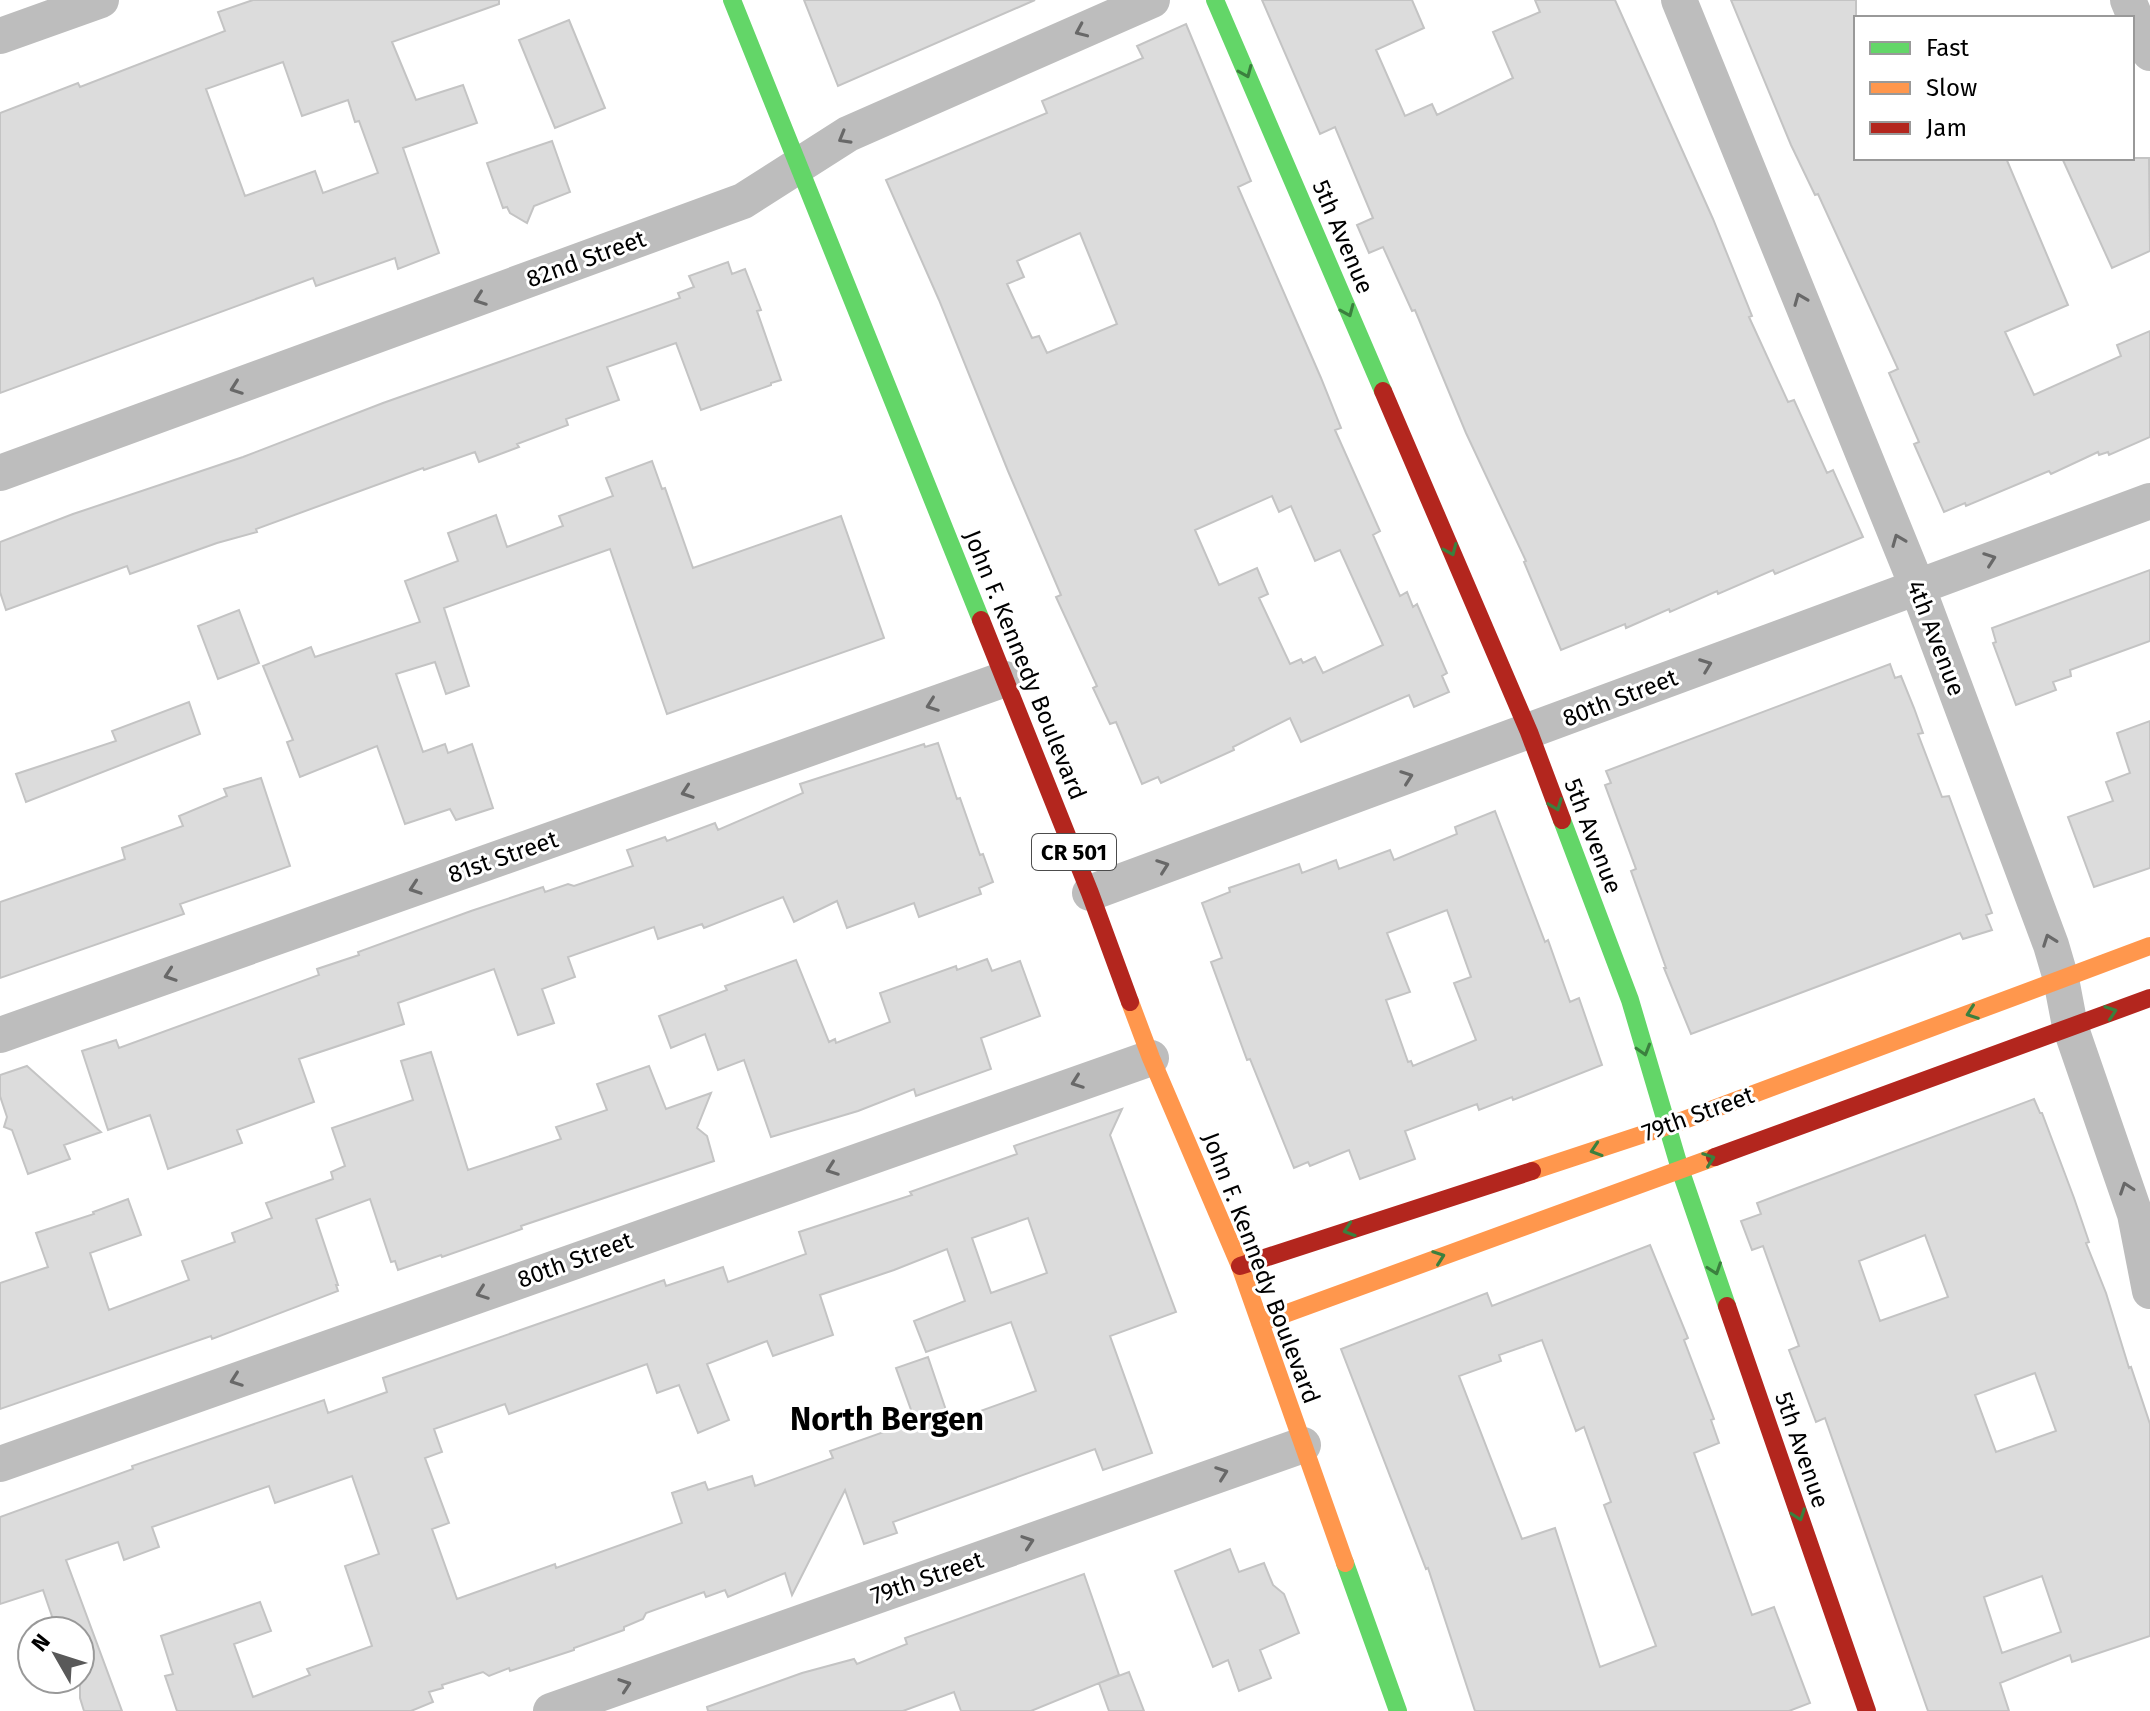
<svg xmlns="http://www.w3.org/2000/svg" width="2150" height="1711" font-family="'Fira Sans',sans-serif">
  <style>
    .building { fill: #dcdcdc; stroke: #c4c4c4; stroke-width: 2; fill-rule: evenodd }
    .lines { fill: none; stroke-linecap: round; stroke-linejoin: round }
    .street { stroke: #bdbdbd; stroke-width: 36 }
    .fast { stroke: #63d668; stroke-width: 18 }
    .slow { stroke: #ff974d; stroke-width: 18 }
    .jam { stroke: #b3261e; stroke-width: 18 }
    .oneway { stroke: #686868 }
    .oneway2 { stroke: #3b803e }
    .labels { text-anchor: middle; dominant-baseline: central; stroke-width: 6; stroke-linejoin: round; paint-order: stroke }
    .shield { fill: #fff; stroke: #4c4c4c; stroke-width: 2 }
    .shield-label { font-size: 22px; font-weight: bold; fill: #000 }
    .street-label { font-size: 24px; fill: #000; stroke: #fff }
    .district-label { font-size: 32px; font-weight: bold; fill: #000; stroke: #fff }
  </style>
  <rect width="100%" height="100%" fill="#fff"/>
  <path class="building" d="M253 0H499V4L392 42 416 100 463 85 477 123 403 148 439 253 398 269 395 258 316 286 313 278 0 393V113L78 83 80 87 225 31 218 12ZM283 62 302 116 348 100 355 122 359 121 378 173 323 193 315 171 245 196 206 89Z
    M804 0H1035L838 86Z
    M1262 0H1412L1424 28 1376 50 1405 116 1432 104 1437 115 1513 78 1493 32 1540 12 1535 0H1615L1713 219 1752 316 1749 317 1788 402 1794 400 1827 473 1833 470 1863 537 1775 574 1773 570 1718 594 1717 591 1670 612 1669 609 1626 628 1625 624 1561 650 1524 562 1526 561 1466 433 1415 310 1412 311 1383 247 1369 253 1357 225 1373 218 1335 127 1320 134Z
    M1731 0H1856V158H2006L2068 305 2005 332 2034 395 2121 356 2117 345 2150 331V437L2109 455 2108 452 2099 455 2098 452 2051 474 2049 471 1966 506 1965 503 1944 512 1914 444 1919 442 1889 373 1898 369 1818 194 1815 195 1791 145Z
    M569 20 605 108 555 128 519 40Z
    M1186 24 1251 181 1238 187 1321 378 1341 428 1335 430 1380 531 1373 535 1400 596 1407 592 1413 607 1417 604 1447 673 1442 676 1449 692 1414 707 1409 695 1301 742 1290 718 1233 747 1234 750 1161 783 1158 777 1142 784 1116 722 1110 724 1093 688 1097 686 1056 597 1061 595 1008 471 939 300 886 180 1047 113 1042 101 1143 58 1137 46ZM1080 233 1117 324 1047 353 1039 336 1032 338 1007 284 1024 277 1017 261ZM1272 496 1279 512 1291 506 1315 561 1340 550 1383 645 1323 673 1315 657 1303 663 1301 659 1290 664 1259 598 1268 594 1257 568 1219 585 1195 530Z
    M552 141 570 192 534 206 527 223 510 213 507 207 503 208 487 163Z
    M2062 158H2149L2150 251 2112 268Z
    M728 262 732 274 745 269 761 310 757 311 781 380 771 383V385L701 410 676 343 607 367 619 400 566 419 568 425 517 444 519 447 479 462 475 452 424 470 423 468 256 529 257 532 217 543 130 574 127 566 6 610 0 592V542L73 514 243 457 383 403 680 298 678 293 694 287 689 276Z
    M652 461 662 489 665 488 693 568 841 516 884 638 667 714 610 549 444 608 469 686 446 694 435 662 396 674 423 752 445 744 448 753 472 744 493 808 456 820 450 809 405 824 377 746 300 777 287 742 293 740 263 666 311 647 315 657 420 622 405 581 458 561 448 533 496 515 507 547 563 526 559 516 613 496 606 478Z
    M2150 570V641L2070 670 2071 676 2053 682 2056 690 2016 705 1993 643 1996 642 1992 628Z
    M239 610 259 663 218 679 198 626Z
    M1890 664 1895 678 1901 676 1914 708 1923 733 1918 734 1942 797 1949 796 1992 913 1986 915 1992 930 1963 939 1960 933 1691 1034 1664 968H1666L1631 871 1636 869 1605 785 1611 783 1606 771Z
    M189 702 200 734 26 802 16 774 116 741 112 731Z
    M2150 721V868L2094 887 2068 817 2113 801 2106 782 2130 773 2117 733Z
    M938 743 957 799 960 798 980 855 983 854 993 882 979 888 981 894 919 917 914 903 847 928 837 901 794 922 783 897 704 928 702 924 658 939 654 927 568 957 575 977 542 989 554 1023 518 1035 494 969 398 1003 404 1024 299 1059 314 1102 237 1130 242 1143 168 1169 150 1115 108 1130 82 1051 116 1040 119 1048 319 975 317 969 359 955 358 952 471 911 543 887 545 892 568 884 574 886 633 866 627 850 665 837 667 841 715 823 718 830 803 793 800 784 924 744 925 747Z
    M261 778 290 866 180 904 184 914 0 978V902L125 859 122 848 183 826 179 816 227 796 224 789Z
    M1495 811 1545 942 1548 940 1570 1002 1579 998 1602 1065 1513 1100 1512 1097 1479 1110 1477 1104 1405 1131 1415 1159 1360 1179 1349 1150 1310 1166 1308 1162 1294 1168 1250 1059 1247 1060 1211 962 1222 958 1202 903 1230 892 1229 888 1299 864 1302 873 1336 860 1339 869 1390 850 1394 860 1457 834 1455 827ZM1447 910 1471 977 1454 983 1476 1040 1413 1066 1411 1061 1408 1062 1386 1000 1410 992 1387 933Z
    M987 959 992 971 1020 961 1040 1016 981 1038 991 1069 916 1096 914 1089 858 1111 771 1137 744 1060 718 1070 705 1034 671 1048 659 1016 727 990 725 986 796 960 829 1042 835 1039 836 1043 890 1022 880 993 956 966 957 970Z
    M431 1052 468 1170 561 1139 556 1127 607 1110 597 1084 649 1066 666 1109 711 1093 697 1128 707 1136 714 1161 521 1226 522 1229 442 1257 441 1255 398 1270 395 1261 391 1262 370 1199 316 1219 338 1285H336L338 1291 212 1339 211 1336 0 1409V1283L48 1267 36 1233 94 1214 93 1212 128 1199 141 1235 90 1253 109 1310 189 1280 182 1261 235 1242 232 1233 272 1218 266 1203 333 1179 331 1172 345 1166 332 1128 413 1100 401 1061Z
    M27 1066 101 1132 64 1145 70 1159 28 1174 12 1130 4 1127 7 1117 0 1096V1075Z
    M2034 1099 2040 1113H2042L2074 1198 2089 1242 2086 1243 2106 1293 2129 1368 2131 1367 2150 1424V1636L2072 1662 2070 1655 2000 1683 2009 1711H1928L1825 1418 1816 1422 1789 1350 1799 1346 1763 1246 1752 1250 1741 1221 1761 1214 1757 1203ZM1925 1235 1948 1297 1880 1321 1859 1261ZM2035 1373 2056 1431 1996 1452 1975 1395ZM2042 1576 2061 1632 2002 1653 1984 1597Z
    M1122 1109 1110 1135 1176 1312 1110 1336 1152 1453 1103 1470 1095 1449 893 1522 897 1533 864 1544 845 1490 792 1595 785 1573 728 1597 725 1590 706 1597 704 1592 646 1613 643 1619 624 1627V1630L574 1648V1650L510 1671 509 1668 489 1676 483 1672 442 1685 443 1688 429 1692 433 1702 411 1711H177L165 1676 173 1674 161 1636 260 1602 271 1631 234 1644 253 1697 310 1675 307 1669 372 1646 345 1566 379 1554 352 1476 275 1503 269 1486 152 1527 159 1547 124 1560 118 1542 66 1560 122 1711H84L80 1698V1631H57L43 1590 0 1604V1517L133 1469 132 1466 324 1400 328 1413 387 1392 383 1378 664 1280 666 1286 723 1267 728 1282 806 1254 799 1232 912 1195 910 1192 1017 1154 1014 1146ZM1028 1218 1047 1273 991 1293 972 1238ZM947 1249 965 1301 914 1321 926 1352 1011 1322 1036 1391 950 1422 928 1357 896 1368 915 1421 830 1451 833 1458 755 1486 752 1476 708 1490 705 1482 672 1493 682 1523 556 1568 555 1564 457 1599 432 1529 449 1523 425 1458 442 1452 434 1429 505 1404 509 1414 647 1364 657 1393 679 1385 698 1433 729 1420 707 1364 767 1341 773 1356 833 1335 820 1295 894 1270Z
    M1650 1245 1688 1338 1684 1340 1714 1419 1711 1420 1719 1443 1694 1453 1752 1615 1774 1607 1810 1703 1789 1711H1475L1428 1568 1426 1569 1341 1349 1487 1293 1492 1306ZM1542 1340 1576 1431 1584 1427 1611 1502 1604 1505 1656 1646 1600 1667 1555 1528 1522 1539 1459 1376 1501 1361 1499 1355Z
    M1230 1549 1239 1572 1264 1563 1273 1585 1284 1594 1299 1633 1260 1650 1271 1678 1239 1691 1228 1660 1213 1667 1175 1571Z
    M1084 1574 1119 1675 1031 1711H961L954 1692 903 1711H708L707 1707 802 1673 854 1659 857 1664 907 1644 905 1638Z
    M1129 1672 1144 1711H1109L1099 1683Z"/>
  <g class="lines">
    <path class="street" d="M1679 0 1917 586 2051 945 2061 979 2070 1026 2135 1214 2150 1291
      M2128 0 2150 53
      M0 36 101 0
      M0 473 743 201 848 134 1152 0
      M1090 893 2150 501
      M0 1035 1005 679
      M0 1464 1151 1058
      M551 1711 1303 1445"/>
    <path class="fast" d="M732 0 981 620
      M1215 0 1383 391
      M1562 820 1630 1000 1680 1169 1727 1306
      M1345 1563 1398 1711"/>
    <path class="slow" d="M1130 1002 1151 1058 1240 1266 1345 1563
      M1532 1171 1668 1126 2150 946
      M1260 1323 1715 1157"/>
    <path class="jam" d="M1383 391 1529 732 1562 820
      M981 620 1090 893 1130 1002
      M1715 1157 2150 998
      M1240 1266 1532 1171
      M1727 1306 1867 1711"/>
  </g>
  <defs><path id="oneway-chevron" d="M-2-3.5L2.5 0L-2 3.5" fill="none" stroke-width="1.6" stroke-linecap="round" stroke-linejoin="round" transform="scale(2)"/></defs>
  <g class="oneway">
    <use href="#oneway-chevron" transform="translate(1081 31) rotate(156)"/>
    <use href="#oneway-chevron" transform="translate(844 138) rotate(150)"/>
    <use href="#oneway-chevron" transform="translate(480 299) rotate(160)"/>
    <use href="#oneway-chevron" transform="translate(1800 299) rotate(-112)"/>
    <use href="#oneway-chevron" transform="translate(236 388) rotate(160)"/>
    <use href="#oneway-chevron" transform="translate(1898 540) rotate(-112)"/>
    <use href="#oneway-chevron" transform="translate(1990 559) rotate(-20)"/>
    <use href="#oneway-chevron" transform="translate(1706 665) rotate(-21)"/>
    <use href="#oneway-chevron" transform="translate(932 705) rotate(160)"/>
    <use href="#oneway-chevron" transform="translate(1407 777) rotate(-20)"/>
    <use href="#oneway-chevron" transform="translate(687 792) rotate(161)"/>
    <use href="#oneway-chevron" transform="translate(1163 866) rotate(-20)"/>
    <use href="#oneway-chevron" transform="translate(415 888) rotate(161)"/>
    <use href="#oneway-chevron" transform="translate(2049 940) rotate(-110)"/>
    <use href="#oneway-chevron" transform="translate(170 975) rotate(161)"/>
    <use href="#oneway-chevron" transform="translate(1077 1082) rotate(160)"/>
    <use href="#oneway-chevron" transform="translate(832 1169) rotate(160)"/>
    <use href="#oneway-chevron" transform="translate(2126 1188) rotate(-109)"/>
    <use href="#oneway-chevron" transform="translate(482 1293) rotate(160)"/>
    <use href="#oneway-chevron" transform="translate(236 1380) rotate(160)"/>
    <use href="#oneway-chevron" transform="translate(1222 1473) rotate(-20)"/>
    <use href="#oneway-chevron" transform="translate(1028 1542) rotate(-19)"/>
    <use href="#oneway-chevron" transform="translate(625 1685) rotate(-19)"/>
  </g>
  <g class="oneway2">
    <use href="#oneway-chevron" transform="translate(1246 72) rotate(67)"/>
    <use href="#oneway-chevron" transform="translate(1348 311) rotate(67)"/>
    <use href="#oneway-chevron" transform="translate(1451 550) rotate(67)"/>
    <use href="#oneway-chevron" transform="translate(1556 805) rotate(69)"/>
    <use href="#oneway-chevron" transform="translate(2111 1012) rotate(-19)"/>
    <use href="#oneway-chevron" transform="translate(1972 1013) rotate(160)"/>
    <use href="#oneway-chevron" transform="translate(1644 1050) rotate(73)"/>
    <use href="#oneway-chevron" transform="translate(1596 1150) rotate(162)"/>
    <use href="#oneway-chevron" transform="translate(1709 1159) rotate(-20)"/>
    <use href="#oneway-chevron" transform="translate(1349 1230) rotate(162)"/>
    <use href="#oneway-chevron" transform="translate(1439 1257) rotate(-20)"/>
    <use href="#oneway-chevron" transform="translate(1715 1269) rotate(71)"/>
    <use href="#oneway-chevron" transform="translate(1799 1515) rotate(71)"/>
  </g>
  <g class="labels">
    <rect class="shield" x="1032" y="834" width="84" height="36" rx="6"/>
    <g class="shield-label">
      <text x="1074" y="852">CR 501</text>
    </g>
    <g class="street-label">
      <text transform="translate(1343 237) rotate(67)">5th Avenue</text>
      <text transform="translate(586 259) rotate(-20)">82nd Street</text>
      <text transform="translate(1936 638) rotate(69)">4th Avenue</text>
      <text transform="translate(1025 665) rotate(68)">John F. Kennedy Boulevard</text>
      <text transform="translate(1620 698) rotate(-21)">80th Street</text>
      <text transform="translate(1593 836) rotate(69)">5th Avenue</text>
      <text transform="translate(503 857) rotate(-19)">81st Street</text>
      <text transform="translate(1698 1114) rotate(-20)">79th Street</text>
      <text transform="translate(575 1260) rotate(-20)">80th Street</text>
      <text transform="translate(1261 1268) rotate(69)">John F. Kennedy Boulevard</text>
      <text transform="translate(1802 1450) rotate(71)">5th Avenue</text>
      <text transform="translate(927 1578) rotate(-19)">79th Street</text>
    </g>
    <g class="district-label">
      <text x="887" y="1419">North Bergen</text>
    </g>
  </g>
  <rect x="1854" y="16" width="280" height="144" fill="#ffffff" stroke="#999999" stroke-width="2"/>
  <rect x="1870" y="42" width="40" height="12" fill="#63d668" stroke="#999999" stroke-width="2"/>
  <text x="1926" y="56" font-size="24" fill="#000000">Fast</text>
  <rect x="1870" y="82" width="40" height="12" fill="#ff974d" stroke="#999999" stroke-width="2"/>
  <text x="1926" y="96" font-size="24" fill="#000000">Slow</text>
  <rect x="1870" y="122" width="40" height="12" fill="#b3261e" stroke="#999999" stroke-width="2"/>
  <text x="1926" y="136" font-size="24" fill="#000000">Jam</text>
  <g transform="translate(56 1655) rotate(309)"><circle r="38" fill="#ffffff" stroke="#999999" stroke-width="2"/>
  <path d="M0-6L14 30L0 20L-14 30Z" fill="#595959"/>
  <text y="-12" font-size="22" font-weight="bold" text-anchor="middle" fill="#000000">N</text>
  </g>
</svg>
